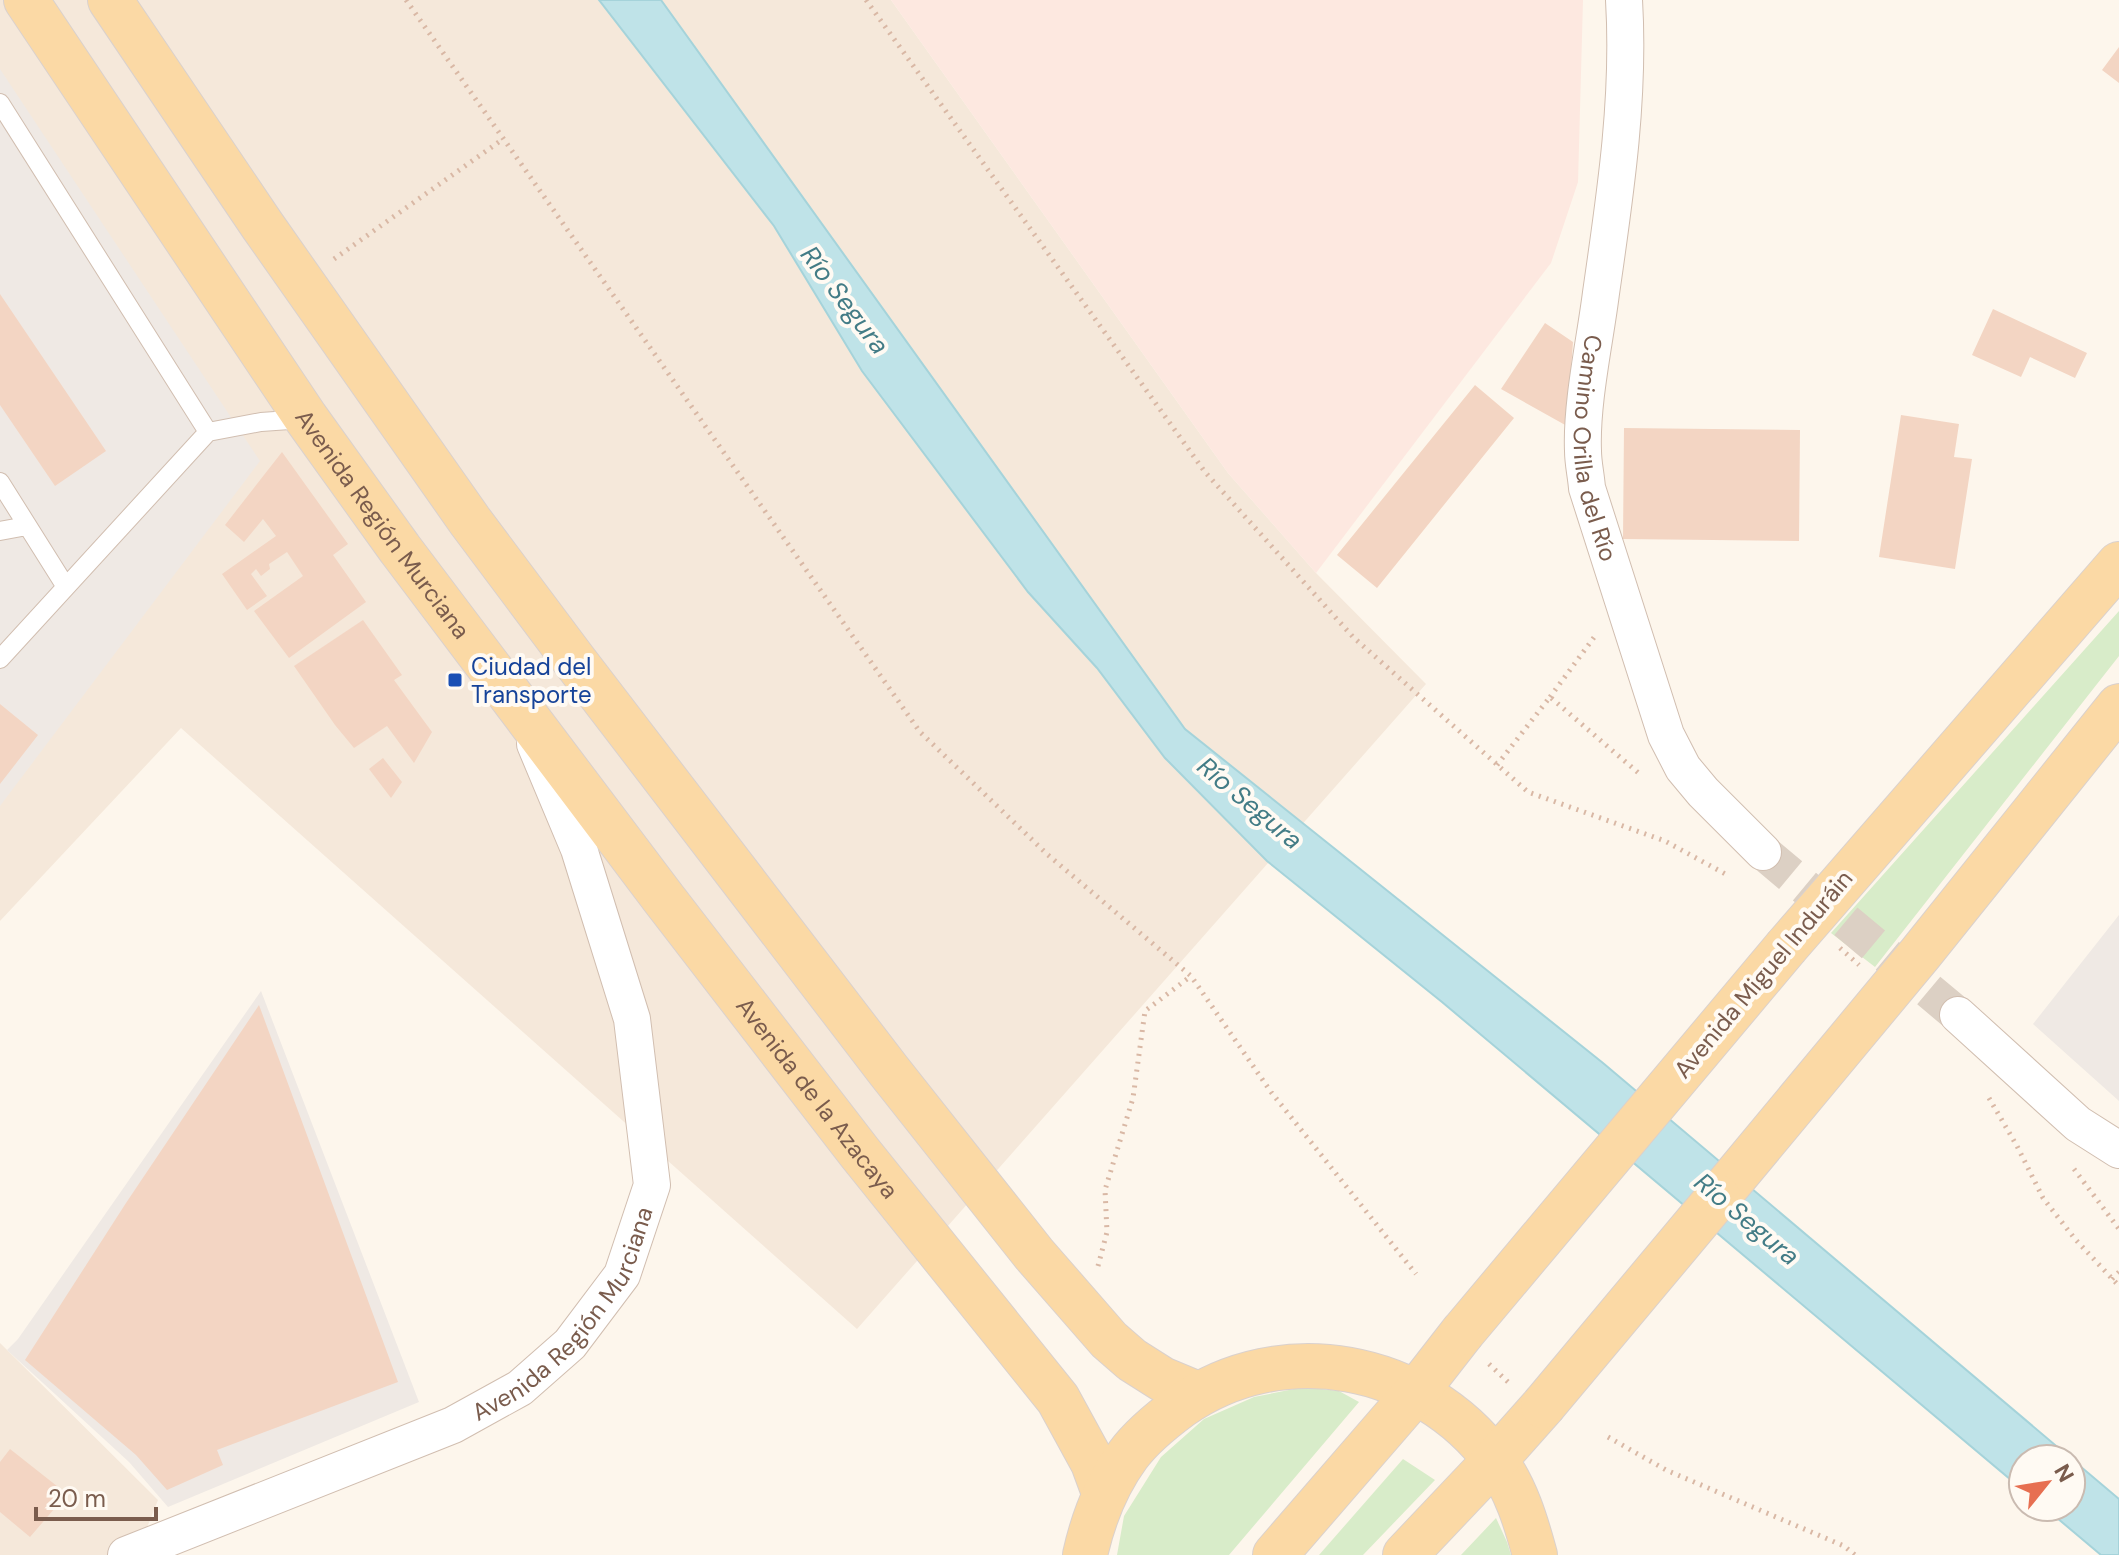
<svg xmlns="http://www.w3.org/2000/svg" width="2119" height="1555" font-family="'DM Sans',sans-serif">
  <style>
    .residential { fill: #f5e8da }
    .commercial { fill: #fde8e0 }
    .industrial { fill: #efe9e4 }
    .green { fill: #d8ecc9 }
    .water { fill: #bfe3e8; stroke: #a5d3da; stroke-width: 2 }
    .building { fill: #f3d5c3 }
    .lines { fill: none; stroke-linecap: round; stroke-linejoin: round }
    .minor-tunnel { stroke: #dcd0c4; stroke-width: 36; stroke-dasharray: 36 18; stroke-linecap: butt }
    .service-casing { stroke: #d1beb0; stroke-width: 20 }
    .minor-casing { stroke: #d1beb0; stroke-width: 38 }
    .primary-casing { stroke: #dad1cd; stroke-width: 46 }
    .path { stroke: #d9b8a5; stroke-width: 5; stroke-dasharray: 2 6; stroke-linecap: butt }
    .service { stroke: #fff; stroke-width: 18 }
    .minor { stroke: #fff; stroke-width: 36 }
    .primary { stroke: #fbd9a5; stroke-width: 44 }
    .primary-bridge-casing { stroke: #dad1cd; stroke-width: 46; stroke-linecap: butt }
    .primary-bridge { stroke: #fbd9a5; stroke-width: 44 }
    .transit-dot { fill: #1a4fb4; stroke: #fffaf3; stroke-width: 3 }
    .labels { text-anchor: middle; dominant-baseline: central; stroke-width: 8; stroke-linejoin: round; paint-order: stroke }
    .street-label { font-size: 24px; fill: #7a5c4d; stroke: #fffaf3 }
    .transit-label { font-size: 24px; fill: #164399; stroke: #fffaf3; text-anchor: start }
    .water-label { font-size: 26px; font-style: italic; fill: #437c86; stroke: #fffaf3 }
  </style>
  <rect width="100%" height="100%" fill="#fdf6ec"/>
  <path class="residential" d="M0 0H891L1228 473 1316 573 1426 684 857 1329 181 728 0 921Z
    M0 1343 158 1500 136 1555H0Z"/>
  <path class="commercial" d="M891 0H1583L1578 182 1551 263 1316 573 1228 473Z"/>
  <path class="industrial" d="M0 69 260 461 0 806Z
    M2119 915V1101L2033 1024Z
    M261 991 419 1402 168 1507 129 1462 7 1350 18 1339Z"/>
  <path class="green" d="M2119 611V656L1875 967 1831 933Z
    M1304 1387 1339 1391 1359 1402 1229 1555H1117L1124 1516 1161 1457 1204 1419 1254 1397Z
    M1403 1459 1435 1480 1363 1555H1319Z
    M1496 1518 1507 1542 1511 1555H1461Z"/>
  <path class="water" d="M599 0H661L1185 729 1603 1063 2119 1499V1555H2101L2044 1507H2071V1459H2023V1490L1442 1002 1267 861 1165 758 1097 668 1028 592 862 371 774 226Z"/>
  <path class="building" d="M2119 47V83L2102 70Z
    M0 294 106 451 55 486 0 405Z
    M1993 309 2087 353 2075 378 2030 357 2021 377 1972 355Z
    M1545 323 1573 342 1567 426 1501 389Z
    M1475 385 1514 418 1377 588 1337 555Z
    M1901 415 1959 424 1954 457 1972 459 1955 569 1879 557Z
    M1624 428 1800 430 1799 541 1623 539Z
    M282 452 348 544 333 555 366 602 289 658 254 611 303 576 287 552 269 564 270 569 261 576 256 569 251 574 267 596 247 610 222 574 276 536 263 519 244 542 225 525Z
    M363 620 402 675 394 680 432 732 414 763 387 726 354 748 335 725 294 666Z
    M0 704 38 735 0 784Z
    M383 758 402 782 391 798 369 769Z
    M259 1005 398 1382 217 1450 223 1465 167 1490 136 1455 25 1360 126 1203Z
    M10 1449 67 1494 30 1537 0 1512V1462Z"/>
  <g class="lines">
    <path class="minor-tunnel" d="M1763 852 1958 1015"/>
    <defs>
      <path id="service" d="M0 103 208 432 0 659
        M208 432 261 422 304 419
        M0 482 66 587
        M0 531 27 526"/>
      <g id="minor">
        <path id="s1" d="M1624 0C1630 98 1615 196 1601 293 1595 341 1581 403 1583 451 1583 463 1586 475 1587 488L1666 735 1683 768 1703 792 1763 852"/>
        <path d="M1958 1015 2078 1124 2119 1150"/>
        <path id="s2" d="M126 1555 453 1425 520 1388 570 1344 622 1275 652 1185 632 1019 579 849 535 744"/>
      </g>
      <g id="primary">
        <path id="s3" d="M26 0 306 418 400 549 664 899 860 1153 1058 1399 1093 1463 1104 1493"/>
        <path d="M110 0 262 225 470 521 574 660 889 1071 1034 1254 1109 1340 1132 1360 1162 1379 1198 1394"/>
        <path d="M1787 946 2119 564"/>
        <path d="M1718 1197 1920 954 2119 706"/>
        <path d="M1085 1555C1093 1519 1106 1485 1128 1455 1142 1436 1162 1420 1181 1406 1282 1335 1422 1362 1495 1460 1516 1488 1526 1522 1535 1555"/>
        <path d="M1275 1555 1416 1392 1462 1333"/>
        <path d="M1405 1555 1495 1460 1543 1406"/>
      </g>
    </defs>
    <use href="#service" class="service-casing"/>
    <use href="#minor" class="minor-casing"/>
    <use href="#primary" class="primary-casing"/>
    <path class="path" d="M406 0 920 732 1048 855 1191 976 1271 1092 1416 1274
      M866 0 1205 472 1353 637 1528 792 1665 841 1729 876
      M334 259 503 139
      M1550 697 1595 636
      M1497 765 1550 697 1642 776
      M1840 948 1859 965
      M1989 1098 2017 1146 2043 1198 2075 1239 2119 1286
      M2074 1169 2119 1229
      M1098 1266 1107 1232 1105 1190 1133 1098 1145 1011 1191 976
      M2112 1279 2119 1272
      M1489 1364 1508 1382
      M1608 1437 1666 1470 1844 1546 1855 1555"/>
    <use href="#service" class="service"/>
    <use href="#minor" class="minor"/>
    <use href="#primary" class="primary"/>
    <defs>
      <path id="primary-bridge" d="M1462 1333 1787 946
        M1543 1406 1718 1197"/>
    </defs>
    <use href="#primary-bridge" class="primary-bridge-casing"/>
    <use href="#primary-bridge" class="primary-bridge"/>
  </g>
  <rect class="transit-dot" x="447" y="672" width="16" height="16" rx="4"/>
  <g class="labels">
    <g class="street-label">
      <text stroke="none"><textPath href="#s1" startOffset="452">Camino Orilla del Río</textPath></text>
      <text stroke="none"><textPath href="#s3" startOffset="634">Avenida Región Murciana</textPath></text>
      <text transform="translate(1763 974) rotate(-50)">Avenida Miguel Induráin</text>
      <text stroke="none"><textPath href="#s3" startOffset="1354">Avenida de la Azacaya</textPath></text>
      <text stroke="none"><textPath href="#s2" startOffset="514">Avenida Región Murciana</textPath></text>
    </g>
    <g class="transit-label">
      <text x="471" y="666">Ciudad del<tspan x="471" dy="28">Transporte</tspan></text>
    </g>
    <g class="water-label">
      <text transform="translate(845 300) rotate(53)">Río Segura</text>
      <text transform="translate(1250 803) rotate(40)">Río Segura</text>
      <text transform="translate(1747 1219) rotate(40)">Río Segura</text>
    </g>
  </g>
  <g transform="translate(2047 1483) rotate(60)"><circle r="38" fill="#fffaf3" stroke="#cabbb1" stroke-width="2"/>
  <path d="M0-6L14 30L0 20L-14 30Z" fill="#e76f51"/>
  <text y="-12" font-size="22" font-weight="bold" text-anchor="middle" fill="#7a5c4d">N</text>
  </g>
  <path d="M36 1507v12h120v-12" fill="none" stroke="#7a5c4d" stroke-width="4"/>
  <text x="48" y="1507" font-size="24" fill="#7a5c4d" stroke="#fffaf3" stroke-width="6" paint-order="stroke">20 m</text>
</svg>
